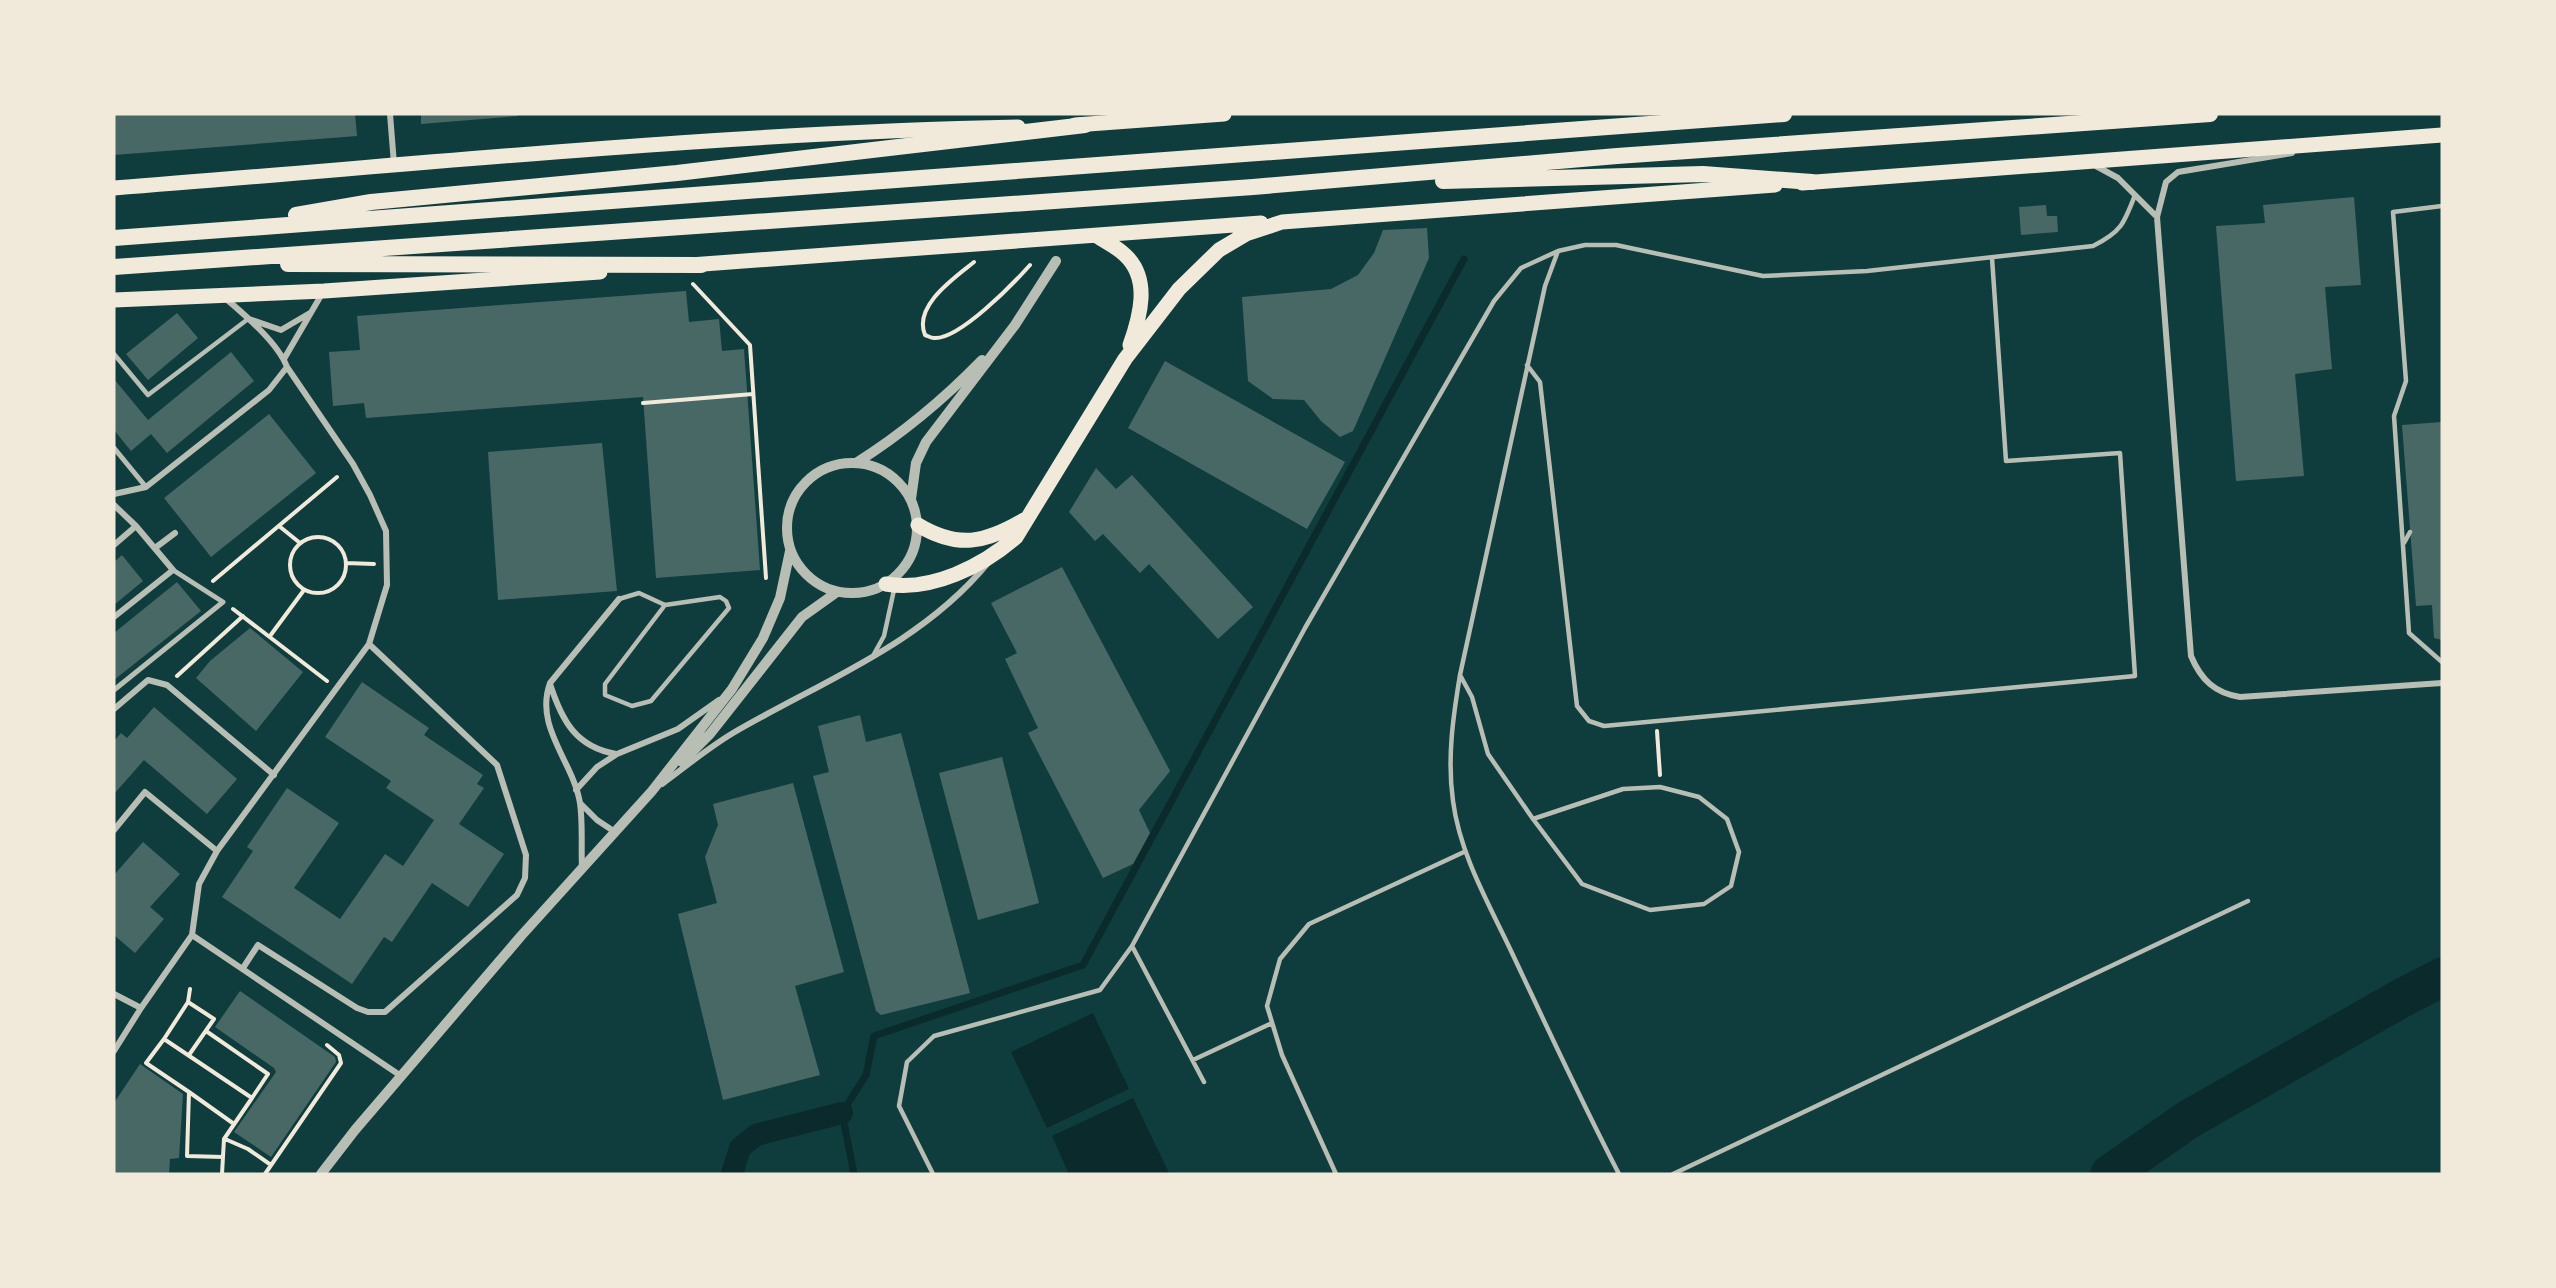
<svg xmlns="http://www.w3.org/2000/svg" width="2556" height="1288" font-family="Figtree,sans-serif">
  <style>
    .water { fill: #0a2a2b }
    .lines { fill: none; stroke-linecap: round; stroke-linejoin: round }
    .stream { stroke: #0a2a2b; stroke-width: 7 }
    .canal { stroke: #0a2a2b; stroke-width: 22 }
    .river { stroke: #0a2a2b; stroke-width: 39 }
    .building { fill: #486865 }
    .path { stroke: #f1e9da; stroke-width: 4 }
    .service { stroke: #b8beb3; stroke-width: 4.5 }
    .pedestrian { stroke: #b8beb3; stroke-width: 5 }
    .minor { stroke: #b8beb3; stroke-width: 6 }
    .tertiary { stroke: #b8beb3; stroke-width: 10 }
    .primary { stroke: #f1e9da; stroke-width: 15 }
    .trunk { stroke: #f1e9da; stroke-width: 16 }
  </style>
  <rect width="100%" height="100%" fill="#0f3d3e"/>
  <path class="water" d="M1093 1013 1129 1089 1047 1128 1011 1052Z
    M1133 1098 1169 1173 1069 1174 1052 1136Z"/>
  <g class="lines">
    <path class="stream" d="M854 1174 842 1113 866 1075 874 1036 1083 965 1464 259"/>
    <path class="canal" d="M732 1174 740 1148 756 1135 842 1113"/>
    <path class="river" d="M2110 1174 2189 1119 2400 999 2442 977"/>
  </g>
  <path class="building" d="M114 114H355L357 136 114 155Z
    M421 114H518V116L421 124Z
    M2354 197 2361 285 2325 287 2332 369 2295 374 2304 476 2236 481 2216 226 2265 223 2263 205Z
    M2046 205 2047 216H2057L2058 232 2021 235 2019 207Z
    M1427 228 1429 258 1353 431 1340 437 1321 421 1304 400 1273 399 1248 381 1242 297 1331 289 1358 275 1374 253 1383 230Z
    M686 291 689 322 719 319 722 351 744 349 760 570 656 578 643 397 366 418 364 403 333 406 329 352 360 350 357 316Z
    M177 313 198 338 148 380 126 354Z
    M231 352 254 381 167 453 151 434 131 451 114 430V379L148 420Z
    M1165 361 1345 462 1307 529 1128 428Z
    M269 414 316 473 211 557 164 498Z
    M2442 422V640L2434 638 2432 605 2416 606 2402 425Z
    M602 443 617 591 498 600 488 452Z
    M1096 468 1116 489 1132 475 1253 607 1218 639 1149 564 1140 573 1103 534 1095 541 1069 512Z
    M122 555 143 581 114 605V562Z
    M1062 567 1170 771 1139 810 1150 833 1133 864 1103 878 1028 733 1038 728 1005 659 1017 653 991 603Z
    M177 582 201 611 114 680V633Z
    M250 628 303 672 256 731 196 678 210 661Z
    M362 682 429 728 424 735 483 775 477 784 484 788 459 824 504 854 468 907 432 883 392 942 384 937 352 984 222 897 253 851 247 847 287 788 339 823 294 888 340 919 385 854 403 866 434 820 386 788 391 781 325 737Z
    M154 707 237 779 207 814 144 760 114 794V741L121 733 127 738Z
    M860 715 866 742 901 733 970 993 881 1015 876 1011 813 776 829 772 818 726Z
    M1002 757 1039 903 978 920 939 773Z
    M793 783 844 972 795 986 820 1075 723 1100 678 914 717 903 705 857 718 825 713 804Z
    M143 842 180 874 150 907 164 919 135 953 114 935V875Z
    M240 991 335 1057 336 1062 271 1157 234 1132 276 1072 274 1068 215 1027Z
    M140 1064 183 1094 179 1158 170 1159 169 1174H114V1103Z"/>
  <g class="lines">
    <path class="path" d="M974 262C954 278 913 306 925 335 928 336 931 338 934 338 959 340 1014 283 1030 265
      M693 284 750 345 766 578
      M643 403 753 394
      M279 526 300 543
      M290 565a28 28 0 1 1 56 0a28 28 0 1 1-56 0Z
      M346 563 374 564
      M213 581 337 477
      M233 609 327 681
      M270 636 304 590
      M177 676 243 616
      M1657 731 1660 775
      M188 1002 190 989
      M206 1031 268 1074 252 1098
      M164 1039 146 1063 189 1092 187 1156 223 1157
      M189 1055 214 1019 188 1002 164 1039 252 1098 224 1139 222 1174
      M189 1092 234 1124
      M225 1139 248 1149 271 1165
      M265 1174 341 1063 339 1055 327 1045"/>
    <path class="service" d="M2442 206 2393 212 2406 381 2394 416 2409 633 2442 662
      M114 354 148 395 248 319
      M1527 365 1540 382 1577 706 1589 721 1604 726 2135 676 2120 453 2006 461 1992 258
      M2404 543 2410 532
      M619 599 639 593 665 605 720 597 726 601 729 608 651 701 632 706 605 695V684L665 605
      M874 654 884 636 897 576
      M1460 675 1472 697 1488 754 1533 819 1582 884 1650 910 1704 904 1731 886 1739 852 1727 819 1699 797 1660 787 1623 789 1533 819
      M1132 946 1204 1082
      M1193 1060 1272 1023
      M933 1174 899 1106 907 1062 934 1036 1100 990 1132 946 1305 628 1494 301 1521 268 1558 251
      M1336 1174 1282 1055 1267 1006 1280 959 1309 924 1464 852
      M1619 1174C1581 1101 1547 1027 1512 953 1489 904 1460 855 1453 801 1447 759 1453 717 1460 675L1545 286 1558 251 1585 245H1616L1763 276 1867 271 2093 246C2121 232 2124 224 2135 195
      M1673 1174 2248 901"/>
    <path class="pedestrian" d="M114 448 146 487
      M114 690 223 602 173 570"/>
    <path class="minor" d="M390 114 394 164
      M2292 153 2178 172 2166 182 2157 217 2191 656C2201 680 2215 693 2240 697L2442 683
      M2096 166 2118 178 2157 217
      M249 319 281 330 310 313
      M284 359 323 292
      M114 494 146 487 269 390 287 367
      M114 505 136 526 173 570 114 617
      M114 545 136 526
      M155 548 175 533
      M550 684C562 721 576 747 616 754
      M114 709 148 680 167 685 274 775
      M662 784C685 767 708 748 733 733 822 681 920 645 987 564
      M576 790 597 767 617 754 678 729 719 700
      M580 803 597 820 615 832
      M114 830 145 792 217 851
      M582 868C581 847 583 824 580 803 573 761 534 727 550 683L619 599
      M192 935 401 1076
      M243 968 258 945 357 1008 368 1012H385L517 895 525 878 526 855 497 765 369 644
      M114 994 141 1008
      M114 1051 141 1008 192 935 199 884 217 851 369 644 387 585 386 531 370 495 353 464 287 367C278 343 245 315 225 298"/>
    <path class="tertiary" d="M787 528a65 65 0 1 1 130 0a65 65 0 1 1-130 0Z
      M856 463C902 434 944 399 982 360
      M911 499 916 463 926 442 1015 325 1056 261
      M682 762 710 734 802 617 837 592
      M321 1174 355 1130 521 936 652 791 732 689 763 638 780 598 790 551"/>
    <path class="primary" d="M1075 125 1224 114
      M1802 183 2442 135
      M114 188C415 165 716 133 1018 127
      M1097 236C1106 242 1117 247 1125 255 1151 279 1140 317 1130 345
      M690 265 1261 223
      M114 300 324 291 600 272
      M918 525C958 549 985 543 1024 520
      M886 584C931 592 983 566 1016 537L1125 359 1179 289 1219 250 1246 234 1282 222 1775 185"/>
    <path class="trunk" d="M1443 181 1703 174 1812 182
      M296 215 371 202 677 173 1085 125
      M114 238 1784 114
      M288 264 701 265
      M114 267 1253 187 1617 156 2210 114"/>
  </g>
  <rect width="2556" height="1288" fill="none" stroke="#f1e9da" stroke-width="231"/>
</svg>
